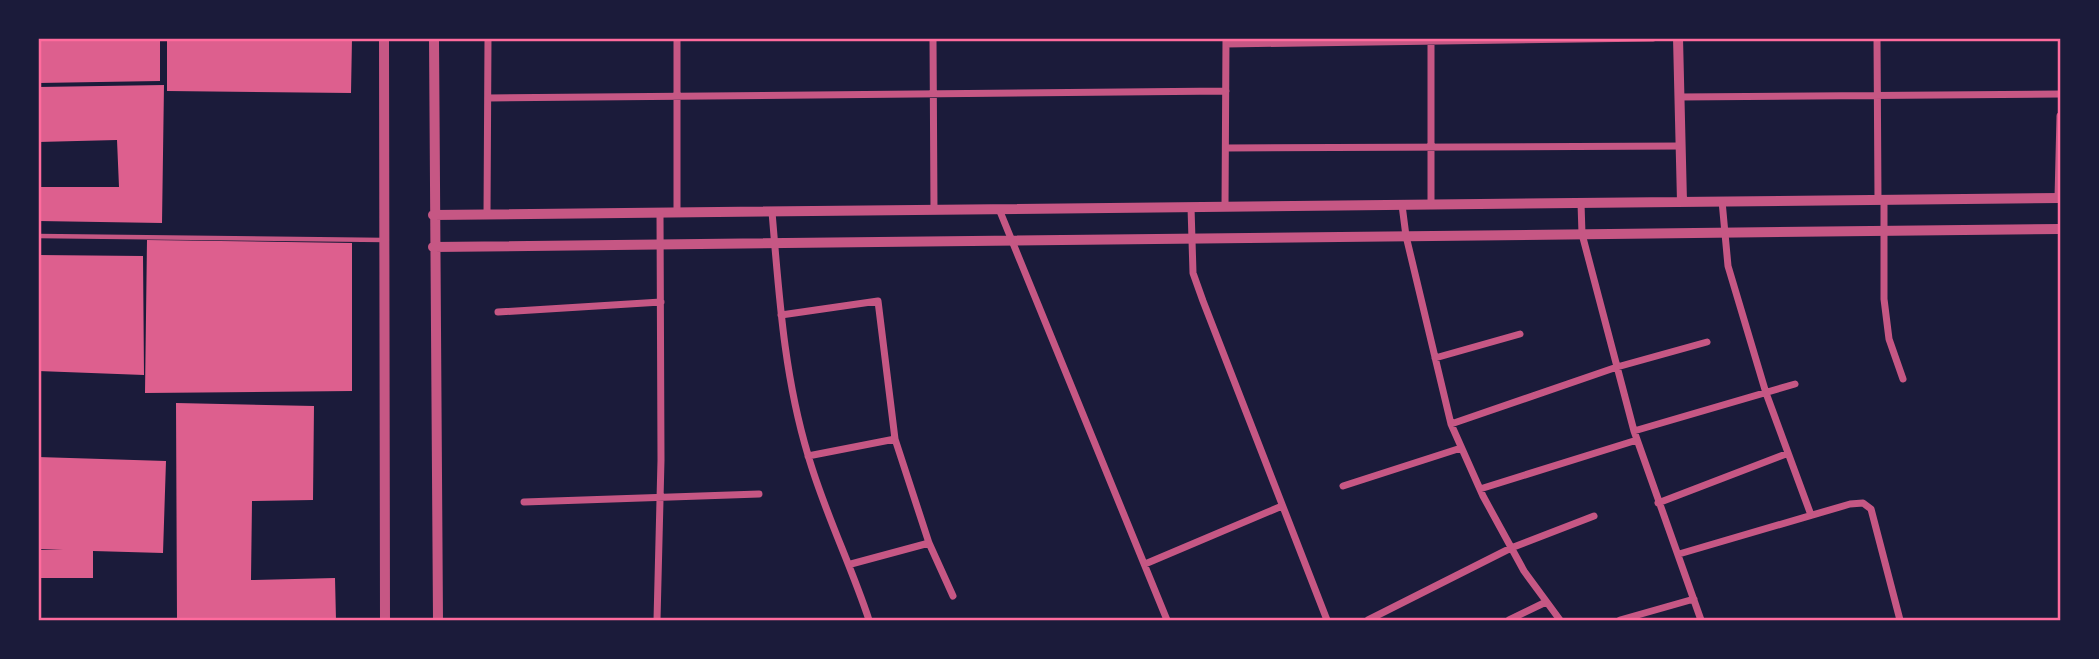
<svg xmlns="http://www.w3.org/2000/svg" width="2099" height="659" font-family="Helvetica,sans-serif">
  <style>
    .building { fill: #dd5f8e }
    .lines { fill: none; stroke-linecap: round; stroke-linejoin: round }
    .service { stroke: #c65784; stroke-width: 4.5 }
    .minor { stroke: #c65784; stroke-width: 7 }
    .tertiary { stroke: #c65784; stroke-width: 10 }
    .neatline { fill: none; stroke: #ff6b9d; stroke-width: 2.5 }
  </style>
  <rect width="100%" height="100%" fill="#1b1b3a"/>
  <path class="building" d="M38 38H160V81L38 83Z
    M167 38H352L351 93 167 91Z
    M164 85 162 223 38 221V187H119L117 140 38 142V87Z
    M147 240 352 243V391L145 393Z
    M38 255 143 256 144 375 38 371Z
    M176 403 314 406 313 500 252 501 251 580 335 578 336 620H177Z
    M38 457 166 461 163 553 93 551V578H38V550L63 549H38Z"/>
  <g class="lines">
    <path class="service" d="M38 236 384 240"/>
    <path class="minor" d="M677 38V212
      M933 38 934 210
      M1877 38 1878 200
      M1226 44 1653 38
      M1679 97 2060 94
      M488 98 1226 91
      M1226 148 1681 146
      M2058 198 2060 116
      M1884 199V299L1889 339 1903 379
      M1722 201 1728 266 1766 393 1811 515
      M1581 203 1582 234 1634 431 1701 620
      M1402 205 1406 236 1451 424 1483 496 1524 571 1560 620
      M1431 205V39
      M1191 207 1193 273 1203 301 1327 620
      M1225 207 1226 38
      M999 209 1167 620
      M772 212C779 294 784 376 808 455 824 511 851 565 869 620
      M487 215 488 38
      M498 312 661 302
      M781 315 878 301 895 439 929 543 953 596
      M1435 358 1520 334
      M1451 424 1617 367 1707 342
      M1634 431 1795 384
      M808 456 895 439
      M1343 486 1461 448
      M1480 489 1637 440
      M524 502 759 494
      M1658 503 1786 454
      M1679 554 1850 504 1863 503 1871 509 1900 620
      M851 564 929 543
      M1145 564 1282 506
      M657 620 661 460 660 213
      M1368 620 1511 548 1594 516
      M1509 620 1546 602
      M1620 620 1694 599"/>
    <path class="tertiary" d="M384 38 385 620
      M434 38 438 620
      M1678 38 1682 202
      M433 215 2060 198
      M433 247 2060 229"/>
  </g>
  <rect width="2099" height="659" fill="none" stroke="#1b1b3a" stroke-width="80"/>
  <rect x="40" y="40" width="2019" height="579" class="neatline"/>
</svg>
